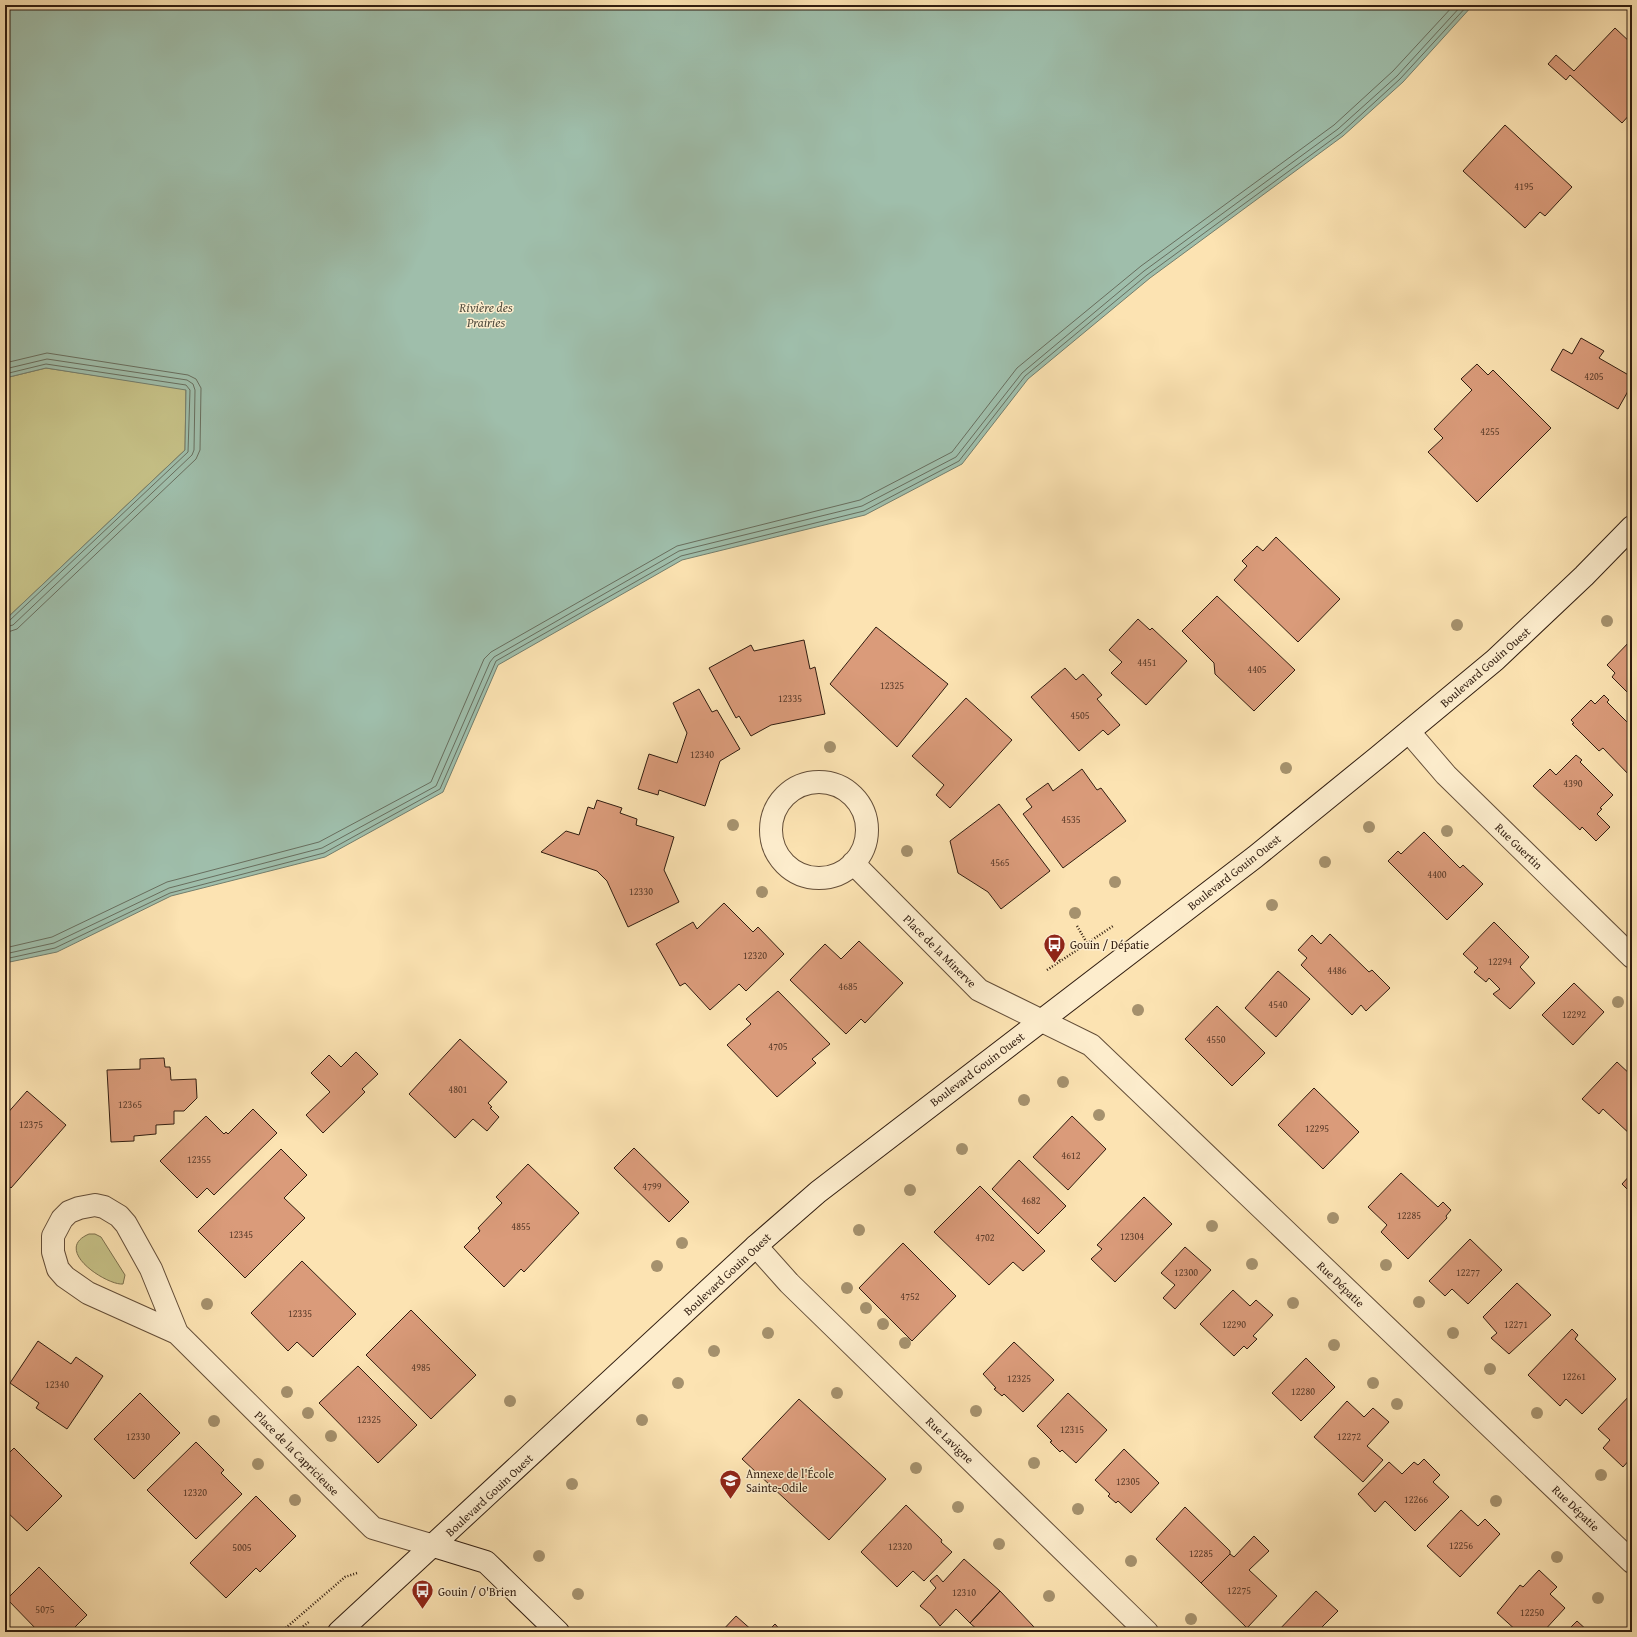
<svg xmlns="http://www.w3.org/2000/svg" width="1637" height="1637" font-family="'Gentium Book Plus',serif">
  <style>
    .green { fill: #c6c187; stroke: #7c6f4c }
    .water { fill: #9fbeab; stroke: #737e6d }
    .lines { fill: none; stroke-linecap: round; stroke-linejoin: round }
    .shore { stroke: #686e5e; stroke-width: 1 }
    .building { fill: #da9b7a; stroke: #311d10 }
    .street-casing { stroke: #644e38; stroke-width: 24 }
    .secondary-casing { stroke: #311d10; stroke-width: 24 }
    .path { stroke: #311d10; stroke-width: 2.5; stroke-dasharray: 1 2; stroke-linecap: butt }
    .street { stroke: #fdedcd; stroke-width: 22 }
    .secondary { stroke: #fdedcd; stroke-width: 22 }
    .tree { fill: #a5916d }
    .labels { text-anchor: middle; dominant-baseline: central; stroke-width: 3; stroke-linejoin: round; paint-order: stroke }
    .number-label { font-size: 10px; fill: #5b3c2a }
    .street-label { font-size: 12px; fill: #311d10; stroke: #fdedcd }
    .poi-label { font-size: 12px; fill: #311d10; stroke: #fdedcd; text-anchor: start }
    .water-label { font-size: 13px; font-style: italic; fill: #524d3e; stroke: #fdedcd }
  </style>
  <rect width="100%" height="100%" fill="#fce3b2"/>
  <filter id="stains"><feTurbulence type="fractalNoise" baseFrequency=".005" numOctaves="4"/><feColorMatrix values="0 0 0 0 .2 0 0 0 0 .09 0 0 0 0 .02 0 0 0 .5 -.17"/></filter>
  <radialGradient id="worn" r=".72"><stop offset=".6" stop-color="#630" stop-opacity="0"/><stop offset="1" stop-color="#630" stop-opacity=".3"/></radialGradient>
  <path class="green" d="M46 368 186 389 185 450 5 620V378Z
    M89 1234H95L101 1237 125 1275 123 1284C108 1286 51 1250 89 1234Z"/>
  <path class="water" d="M5 5H1473L1403 82 1343 136 1150 278 1028 379 962 464 865 515 682 560 498 665 443 792 325 857 171 896 57 952 5 963V620L185 450 186 390 46 368 5 378Z"/>
  <g class="lines">
    <path class="shore" d="M5 363 47 353 188 375 196 379 201 388 200 450 196 459 17 629 5 633
      M5 369 47 359 187 380 193 384 195 390 194 450 192 455 13 625 5 627
      M5 374 46 364 186 385 190 390 188 452 9 621 5 622
      M5 948 52 937 167 882 319 842 431 782 484 659 491 652 677 546 860 500 952 452 1017 368 1141 266 1334 125 1393 71 1454 5
      M5 954 54 943 169 888 322 848 436 786 490 662 494 657 679 551 862 506 956 457 1022 373 1144 271 1338 129 1397 76 1462 5
      M5 959 55 948 170 893 324 853 440 789 496 661 681 556 864 511 959 461 1025 376 1147 275 1341 133 1400 79 1468 5"/>
  </g>
  <path class="building" d="M1615 28 1632 44V112L1622 123 1570 75 1566 80 1548 64 1556 55 1574 71Z
    M1505 125 1572 187 1545 216 1540 212 1525 228 1463 171Z
    M1581 338 1604 351 1599 358 1632 377V384L1618 409 1551 370 1563 349 1572 354Z
    M1477 364 1488 375 1493 370 1551 428 1477 502 1428 452 1443 438 1434 429 1472 390 1461 379Z
    M1276 537 1340 599 1298 642 1234 580 1247 566 1242 561 1257 546 1263 551Z
    M1217 596 1295 670 1254 711 1215 674 1214 663 1182 631Z
    M1138 619 1150 630 1152 628 1187 661 1146 705 1111 673 1122 662 1109 650Z
    M876 627 948 684 897 747 830 684Z
    M1632 639V697L1612 677 1615 673 1607 665Z
    M804 640 810 669 815 667 825 714 771 725 751 736 739 716 736 718 709 668 751 645 754 651Z
    M1065 668 1076 680 1083 674 1102 695 1097 699 1120 725 1108 735 1103 730 1079 751 1031 697Z
    M699 689 712 712 717 710 740 749 720 761 705 806 659 790 658 795 638 789 649 754 677 763 687 733 673 703Z
    M1604 695 1609 700 1607 702 1632 727V778L1603 748 1599 751 1572 724 1574 723 1571 720 1591 700 1595 704Z
    M966 698 1012 740 950 808 936 795 944 785 912 756Z
    M1576 755 1582 760 1580 762 1613 795 1600 808 1602 809 1597 814 1610 827 1596 841 1582 827 1580 830 1533 786 1550 769 1556 775Z
    M1082 769 1097 790 1101 788 1126 821 1063 868 1023 814 1032 807 1026 799 1048 783 1053 791Z
    M597 800 622 808 620 813 637 819 636 825 674 837 664 870 679 902 628 927 607 881 597 871 541 852 566 831 579 835 588 807 594 809Z
    M999 804 1050 871 1001 909 988 892 958 873 950 841Z
    M1424 832 1460 868 1463 865 1483 884 1447 920 1388 861 1398 851 1401 854Z
    M724 903 753 932 758 927 784 954 746 991 739 984 710 1010 685 983 680 986 656 944 693 922 697 929Z
    M1494 922 1529 957 1520 967 1535 983 1510 1009 1493 994 1500 989 1489 978 1486 982 1474 972 1478 968 1463 954Z
    M1330 934 1369 972 1372 970 1390 988 1366 1011 1361 1005 1352 1015 1301 965 1307 958 1298 950 1312 935 1321 944Z
    M859 941 903 983 865 1023 861 1019 846 1034 790 980 825 944 841 959Z
    M1278 971 1310 999 1276 1037 1245 1008Z
    M1574 983 1604 1012 1573 1045 1542 1015Z
    M778 991 830 1044 812 1059 816 1063 777 1097 727 1045 751 1024 746 1019Z
    M1217 1006 1265 1053 1232 1086 1185 1039Z
    M460 1039 507 1082 488 1103 492 1107 490 1108 499 1117 487 1131 473 1119 455 1138 409 1094Z
    M356 1052 378 1074 362 1089 365 1092 323 1133 306 1115 330 1092 311 1073 329 1055 341 1067Z
    M164 1058 165 1067H170L171 1080 196 1079 197 1098 184 1111H174V1124L156 1125V1134L134 1136V1141L111 1142 107 1070 140 1069V1059Z
    M1617 1062 1632 1076V1136L1603 1109 1599 1114 1582 1099Z
    M1314 1088 1359 1132 1323 1169 1278 1125Z
    M27 1091 66 1125 11 1188 5 1183V1116Z
    M253 1109 277 1133 214 1195 207 1188 197 1198 160 1161 206 1116 224 1134 226 1132 228 1134Z
    M1072 1116 1106 1149 1068 1190 1033 1157Z
    M634 1148 689 1202 669 1222 614 1168Z
    M281 1149 307 1175 284 1198 305 1218 245 1278 198 1231Z
    M1019 1160 1066 1206 1038 1234 992 1189Z
    M528 1164 579 1213 524 1272 521 1269 504 1287 464 1247 480 1231 478 1228 502 1203 496 1197Z
    M1401 1173 1438 1207 1443 1202 1451 1210 1446 1216 1447 1218 1408 1259 1381 1232 1387 1225 1368 1207Z
    M1632 1173V1194L1622 1184Z
    M980 1186 1045 1251 1023 1271 1013 1262 989 1285 934 1232Z
    M1144 1197 1172 1224 1115 1282 1091 1259 1102 1249 1097 1245Z
    M1470 1239 1502 1270 1468 1304 1452 1289 1445 1296 1429 1281Z
    M903 1243 956 1296 912 1341 859 1288Z
    M1185 1247 1211 1270 1175 1309 1163 1298 1175 1285 1161 1273Z
    M302 1261 356 1314 313 1357 297 1342 288 1351 251 1313Z
    M1517 1283 1551 1315 1509 1354 1491 1338 1497 1333 1483 1317Z
    M1233 1290 1250 1306 1256 1300 1273 1315 1253 1336 1257 1339 1247 1349 1244 1346 1234 1356 1200 1324Z
    M411 1310 476 1375 431 1419 366 1355Z
    M1572 1329 1578 1335 1575 1339 1616 1379 1582 1414 1566 1399 1560 1406 1528 1375Z
    M38 1341 71 1364 76 1357 103 1376 67 1429 36 1408 39 1403 10 1383Z
    M1014 1342 1054 1380 1023 1412 1004 1394 1002 1396 994 1389 996 1388 983 1374Z
    M1306 1358 1335 1387 1301 1421 1272 1393Z
    M358 1366 417 1425 378 1463 319 1403Z
    M140 1393 180 1433 134 1479 94 1439Z
    M1068 1393 1107 1430 1076 1463 1062 1450 1060 1452 1050 1442 1052 1441 1037 1426Z
    M1631 1394 1632 1395V1457L1623 1467 1603 1448 1610 1440 1598 1429Z
    M799 1399 886 1479 829 1540 742 1459Z
    M1347 1401 1364 1417 1373 1408 1389 1422 1367 1446 1383 1460 1363 1482 1314 1437Z
    M196 1442 224 1470 221 1473 242 1494 196 1539 147 1490Z
    M14 1448 62 1496 27 1531 5 1510V1457Z
    M1124 1449 1159 1483 1131 1513 1118 1501 1116 1503 1108 1496 1110 1494 1095 1480Z
    M1424 1459 1440 1475 1433 1482 1449 1497 1415 1531 1385 1501 1375 1512 1358 1494 1389 1462 1402 1474 1414 1462 1418 1465Z
    M256 1496 296 1536 260 1572 256 1568 226 1598 190 1563Z
    M906 1505 942 1540 941 1542 952 1552 924 1581 913 1571 897 1587 861 1552Z
    M1185 1507 1230 1551V1554L1201 1583 1156 1539Z
    M1461 1510 1478 1526 1485 1519 1500 1534 1460 1577 1427 1546Z
    M1254 1536 1269 1551 1249 1570 1277 1596 1247 1628 1201 1583 1230 1554 1234 1557Z
    M964 1559 1000 1591 970 1623 956 1609 940 1626 931 1615 920 1606 936 1588 930 1581 937 1575 943 1582Z
    M39 1567 87 1615 70 1632H39L7 1599Z
    M1539 1570 1557 1587 1550 1594 1565 1608 1543 1632H1518L1497 1613 1520 1585 1523 1587Z
    M1000 1591 1034 1627 1029 1632H980L970 1623Z
    M1316 1591 1338 1611 1317 1632H1277Z
    M736 1616 754 1632H721Z
    M1577 1621 1589 1632H1566Z
    M775 1624 782 1632H767Z"/>
  <g class="lines">
    <defs>
      <path id="street" d="M1409 732 1446 775 1632 957
        M771 830a48 48 0 1 1 96 0a48 48 0 1 1-96 0Z
        M853 863 979 990 1091 1045 1632 1562
        M756 1246 789 1283 1147 1632
        M177 1333 151 1269 126 1224 119 1216 104 1207 95 1205 79 1208 69 1212 62 1219 53 1236V1252L58 1269 65 1277 88 1293 177 1333 373 1528 434 1546"/>
      <path id="secondary" d="M434 1546 486 1562 558 1632
        M339 1632 756 1246 818 1192 1255 857 1378 757 1495 660 1584 576 1632 527"/>
    </defs>
    <use href="#street" class="street-casing"/>
    <use href="#secondary" class="secondary-casing"/>
    <path class="path" d="M1077 926 1087 943
      M1050 944 1060 961
      M1047 970 1113 926
      M281 1632 345 1577 357 1573
      M296 1632 310 1621"/>
    <use href="#street" class="street"/>
    <use href="#secondary" class="secondary"/>
  </g>
  <g class="tree">
    <circle cx="1607" cy="621" r="6"/>
    <circle cx="1457" cy="625" r="6"/>
    <circle cx="830" cy="747" r="6"/>
    <circle cx="1286" cy="768" r="6"/>
    <circle cx="733" cy="825" r="6"/>
    <circle cx="1369" cy="827" r="6"/>
    <circle cx="1447" cy="831" r="6"/>
    <circle cx="907" cy="851" r="6"/>
    <circle cx="1325" cy="862" r="6"/>
    <circle cx="1115" cy="882" r="6"/>
    <circle cx="762" cy="892" r="6"/>
    <circle cx="1272" cy="905" r="6"/>
    <circle cx="1075" cy="913" r="6"/>
    <circle cx="1618" cy="1002" r="6"/>
    <circle cx="1138" cy="1010" r="6"/>
    <circle cx="1063" cy="1082" r="6"/>
    <circle cx="1024" cy="1100" r="6"/>
    <circle cx="1099" cy="1115" r="6"/>
    <circle cx="962" cy="1149" r="6"/>
    <circle cx="910" cy="1190" r="6"/>
    <circle cx="1333" cy="1218" r="6"/>
    <circle cx="1212" cy="1226" r="6"/>
    <circle cx="859" cy="1230" r="6"/>
    <circle cx="682" cy="1243" r="6"/>
    <circle cx="1252" cy="1264" r="6"/>
    <circle cx="1386" cy="1265" r="6"/>
    <circle cx="657" cy="1266" r="6"/>
    <circle cx="847" cy="1288" r="6"/>
    <circle cx="1419" cy="1302" r="6"/>
    <circle cx="1293" cy="1303" r="6"/>
    <circle cx="207" cy="1304" r="6"/>
    <circle cx="866" cy="1308" r="6"/>
    <circle cx="883" cy="1324" r="6"/>
    <circle cx="768" cy="1333" r="6"/>
    <circle cx="1453" cy="1333" r="6"/>
    <circle cx="905" cy="1343" r="6"/>
    <circle cx="1334" cy="1345" r="6"/>
    <circle cx="714" cy="1351" r="6"/>
    <circle cx="1490" cy="1369" r="6"/>
    <circle cx="678" cy="1383" r="6"/>
    <circle cx="1373" cy="1383" r="6"/>
    <circle cx="287" cy="1392" r="6"/>
    <circle cx="837" cy="1393" r="6"/>
    <circle cx="510" cy="1401" r="6"/>
    <circle cx="1397" cy="1404" r="6"/>
    <circle cx="976" cy="1411" r="6"/>
    <circle cx="308" cy="1413" r="6"/>
    <circle cx="1537" cy="1413" r="6"/>
    <circle cx="642" cy="1420" r="6"/>
    <circle cx="214" cy="1421" r="6"/>
    <circle cx="331" cy="1436" r="6"/>
    <circle cx="1034" cy="1463" r="6"/>
    <circle cx="258" cy="1464" r="6"/>
    <circle cx="916" cy="1468" r="6"/>
    <circle cx="1601" cy="1475" r="6"/>
    <circle cx="572" cy="1484" r="6"/>
    <circle cx="295" cy="1500" r="6"/>
    <circle cx="1496" cy="1501" r="6"/>
    <circle cx="958" cy="1507" r="6"/>
    <circle cx="1078" cy="1509" r="6"/>
    <circle cx="999" cy="1544" r="6"/>
    <circle cx="539" cy="1556" r="6"/>
    <circle cx="1557" cy="1557" r="6"/>
    <circle cx="1131" cy="1561" r="6"/>
    <circle cx="578" cy="1594" r="6"/>
    <circle cx="1049" cy="1596" r="6"/>
    <circle cx="1598" cy="1598" r="6"/>
    <circle cx="1191" cy="1619" r="6"/>
  </g>
  <defs>
    <symbol id="bus-pin" viewBox="-11 -11 22 30"><path d="M0 17L-7.5 6A9.5 9.5 0 1 1 7.5 6Z" fill="#8f2418" stroke="#fdedcd"/><path d="M-5-6H5V4H4V6H2V4H-2V6H-4V4H-5ZM-3.5-4V0h7V-4ZM-3.5 1.2v1.5H-2V1.2ZM2 1.2v1.5H3.5V1.2Z" fill="#fff"/></symbol>
    <symbol id="school-pin" viewBox="-11 -11 22 30"><path d="M0 17L-7.5 6A9.5 9.5 0 1 1 7.5 6Z" fill="#8f2418" stroke="#fdedcd"/><path d="M0-5L7-2L0 1L-7-2ZM-4 1L0 2.5L4 1V4Q0 6-4 4Z" fill="#fff"/></symbol>
  </defs>
  <g fill-rule="evenodd">
    <use href="#bus-pin" x="1042" y="932" width="25" height="34"/>
    <use href="#school-pin" x="718" y="1468" width="25" height="34"/>
    <use href="#bus-pin" x="410" y="1578" width="25" height="34"/>
  </g>
  <g class="labels">
    <g class="number-label">
      <text x="1524" y="186">4195</text>
      <text x="1594" y="376">4205</text>
      <text x="1490" y="431">4255</text>
      <text x="1147" y="662">4451</text>
      <text x="1257" y="669">4405</text>
      <text x="892" y="685">12325</text>
      <text x="790" y="698">12335</text>
      <text x="1080" y="715">4505</text>
      <text x="702" y="754">12340</text>
      <text x="1573" y="783">4390</text>
      <text x="1071" y="819">4535</text>
      <text x="1000" y="862">4565</text>
      <text x="1437" y="874">4400</text>
      <text x="641" y="891">12330</text>
      <text x="755" y="955">12320</text>
      <text x="1500" y="961">12294</text>
      <text x="1337" y="970">4486</text>
      <text x="848" y="986">4685</text>
      <text x="1278" y="1004">4540</text>
      <text x="1574" y="1014">12292</text>
      <text x="1216" y="1039">4550</text>
      <text x="778" y="1046">4705</text>
      <text x="458" y="1089">4801</text>
      <text x="130" y="1104">12365</text>
      <text x="31" y="1124">12375</text>
      <text x="1317" y="1128">12295</text>
      <text x="1071" y="1155">4612</text>
      <text x="199" y="1159">12355</text>
      <text x="652" y="1186">4799</text>
      <text x="1031" y="1200">4682</text>
      <text x="1409" y="1215">12285</text>
      <text x="521" y="1226">4855</text>
      <text x="241" y="1234">12345</text>
      <text x="1132" y="1236">12304</text>
      <text x="985" y="1237">4702</text>
      <text x="1186" y="1272">12300</text>
      <text x="1468" y="1272">12277</text>
      <text x="910" y="1296">4752</text>
      <text x="300" y="1313">12335</text>
      <text x="1234" y="1324">12290</text>
      <text x="1516" y="1324">12271</text>
      <text x="421" y="1367">4985</text>
      <text x="1574" y="1376">12261</text>
      <text x="1019" y="1378">12325</text>
      <text x="57" y="1384">12340</text>
      <text x="1303" y="1391">12280</text>
      <text x="369" y="1419">12325</text>
      <text x="1072" y="1429">12315</text>
      <text x="138" y="1436">12330</text>
      <text x="1349" y="1436">12272</text>
      <text x="1128" y="1481">12305</text>
      <text x="195" y="1492">12320</text>
      <text x="1416" y="1499">12266</text>
      <text x="1461" y="1545">12256</text>
      <text x="900" y="1546">12320</text>
      <text x="242" y="1547">5005</text>
      <text x="1201" y="1553">12285</text>
      <text x="1239" y="1590">12275</text>
      <text x="964" y="1592">12310</text>
      <text x="45" y="1609">5075</text>
      <text x="1532" y="1612">12250</text>
    </g>
    <g class="street-label">
      <text transform="translate(1485 667) rotate(-41)">Boulevard Gouin Ouest</text>
      <text transform="translate(1519 846) rotate(44)">Rue Guertin</text>
      <text transform="translate(1234 872) rotate(-38)">Boulevard Gouin Ouest</text>
      <text transform="translate(940 951) rotate(45)">Place de la Minerve</text>
      <text transform="translate(977 1069) rotate(-37)">Boulevard Gouin Ouest</text>
      <text transform="translate(727 1274) rotate(-43)">Boulevard Gouin Ouest</text>
      <text transform="translate(1341 1284) rotate(44)">Rue Dépatie</text>
      <text transform="translate(950 1440) rotate(44)">Rue Lavigne</text>
      <text transform="translate(297 1453) rotate(45)">Place de la Capricieuse</text>
      <text transform="translate(489 1495) rotate(-43)">Boulevard Gouin Ouest</text>
      <text transform="translate(1576 1508) rotate(44)">Rue Dépatie</text>
    </g>
    <g class="poi-label">
      <text x="1070" y="944">Gouin / Dépatie</text>
      <text x="746" y="1473">Annexe de l'École<tspan x="746" dy="14">Sainte-Odile</tspan></text>
      <text x="438" y="1591">Gouin / O'Brien</text>
    </g>
    <g class="water-label">
      <text x="486" y="307">Rivière des<tspan x="486" dy="15">Prairies</tspan></text>
    </g>
  </g>
  <rect width="1637" height="1637" fill="none" stroke="#fce3b2" stroke-width="20"/>
  <rect x="6" y="6" width="1625" height="1625" fill="none" stroke="#311d10" stroke-width="2"/>
  <rect x="10" y="10" width="1617" height="1617" fill="none" stroke="#311d10"/>
  <rect width="100%" height="100%" filter="url(#stains)"/>
  <rect width="100%" height="100%" fill="url(#worn)"/>
</svg>
